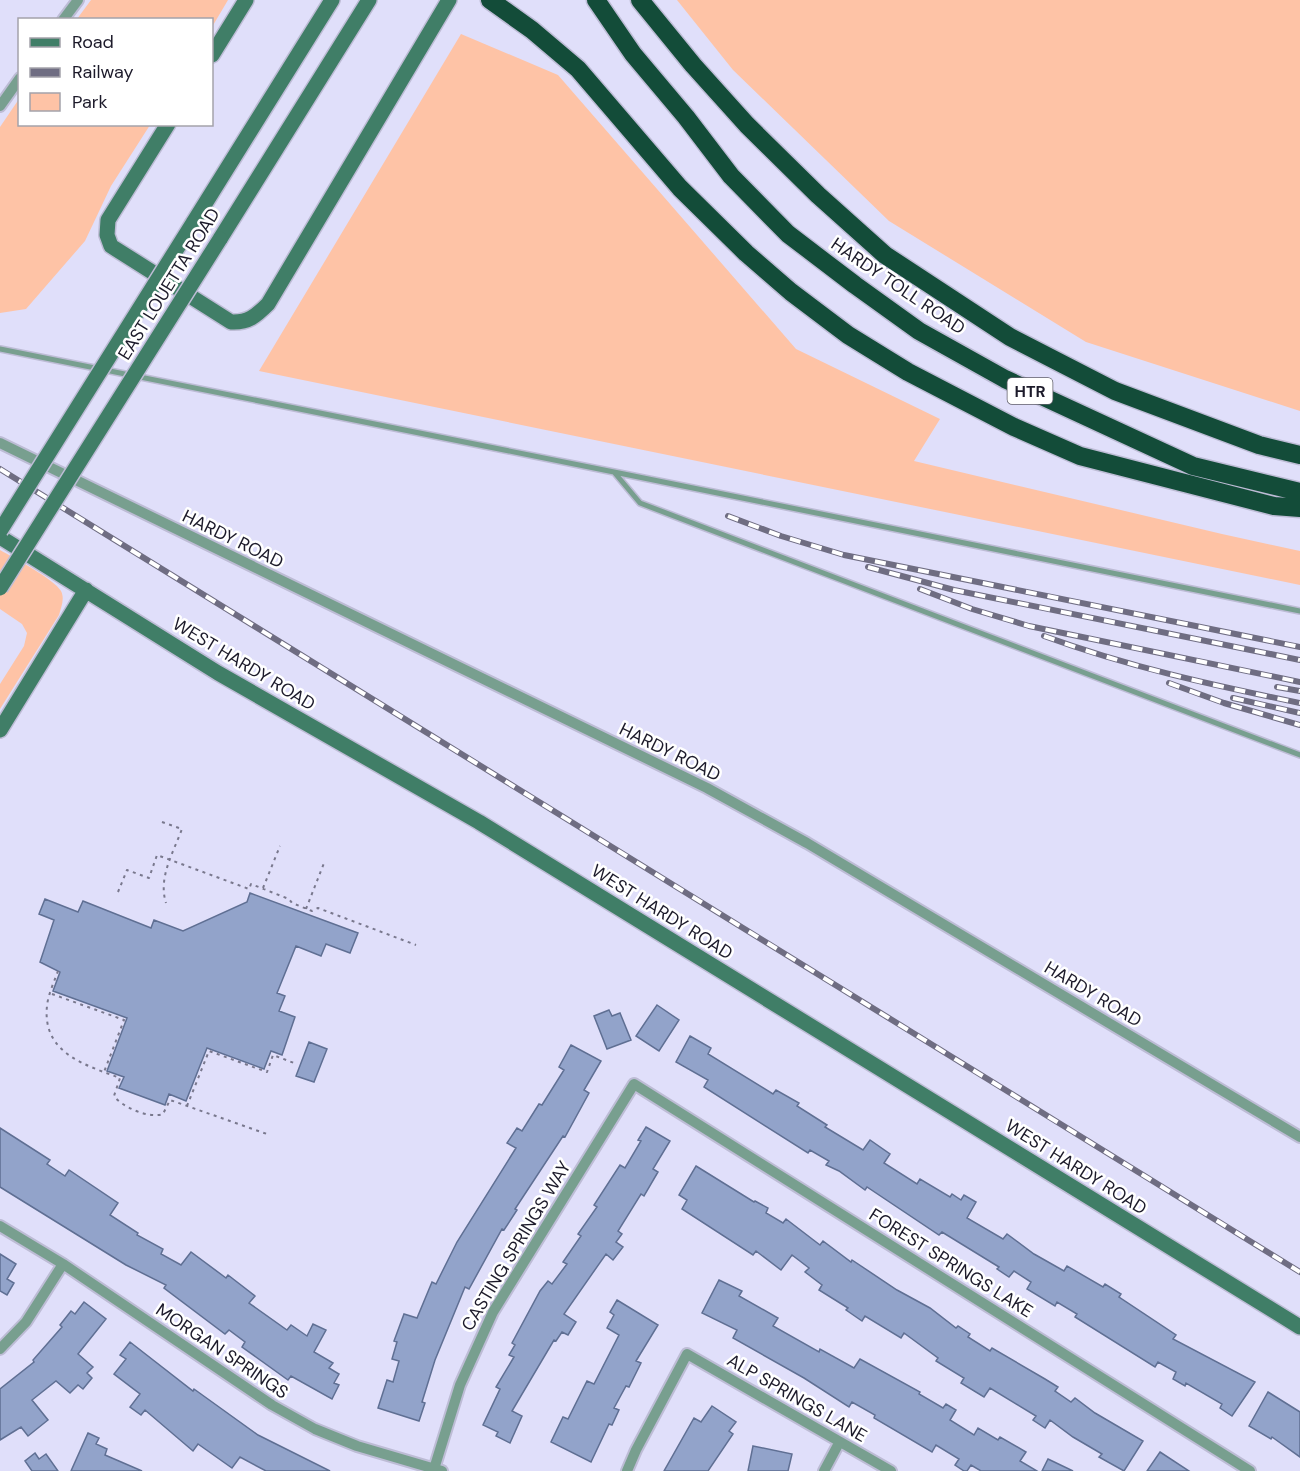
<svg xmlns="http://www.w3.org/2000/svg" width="1300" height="1471" font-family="'DM Sans',sans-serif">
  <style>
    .green { fill: #fec3a6 }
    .building { fill: #92a3ca; stroke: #5f6f93; stroke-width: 1.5 }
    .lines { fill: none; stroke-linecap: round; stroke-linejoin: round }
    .lane-casing { stroke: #bdbcd5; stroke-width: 8 }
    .street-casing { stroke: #bdbcd5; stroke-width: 14 }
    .secondary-casing { stroke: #bdbcd5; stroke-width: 18 }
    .highway-casing { stroke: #bdbcd5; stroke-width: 21 }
    .path { stroke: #79788d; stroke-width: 2; stroke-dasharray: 3 4.5; stroke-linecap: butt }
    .lane { stroke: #789f8f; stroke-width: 5 }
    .street { stroke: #789f8f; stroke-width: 10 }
    .secondary { stroke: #407e67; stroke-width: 15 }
    .highway { stroke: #134c39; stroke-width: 18 }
    .rail-casing { stroke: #6f6d82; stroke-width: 6 }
    .rail { stroke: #fff; stroke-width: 4; stroke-dasharray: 11; stroke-linecap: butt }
    .secondary-bridge-casing { stroke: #bdbcd5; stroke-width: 18; stroke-linecap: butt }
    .secondary-bridge { stroke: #407e67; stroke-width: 15 }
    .labels { text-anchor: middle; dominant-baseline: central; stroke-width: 5; stroke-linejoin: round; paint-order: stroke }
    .shield { fill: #fff; stroke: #605f6a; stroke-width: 1.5 }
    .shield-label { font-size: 16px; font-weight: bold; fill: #1c1a2a }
    .street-label { font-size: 18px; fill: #1c1a2a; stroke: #fff }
  </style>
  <rect width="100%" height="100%" fill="#e0dffa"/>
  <path class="green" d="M91 0H228L212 27V20L77 19Z
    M677 0H1300V411L1086 342 889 221 733 70Z
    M461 34 558 75 796 349 940 419 914 461 1222 534 1300 551V585L259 371Z
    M19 99 20 124 150 125 111 186 85 241 26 309 0 313V127Z
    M0 550C14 558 54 579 61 591 65 599 61 607 59 615L0 709V684L24 646 27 633 22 624 0 609Z"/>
  <path class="building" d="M250 893 358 933 350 953 326 944 321 956 296 946 277 993 285 996 279 1011 295 1017 282 1055 271 1051 264 1069 207 1048 186 1101 169 1094 165 1105 119 1088 124 1077 107 1071 127 1018 53 991 60 972 40 962 54 920 39 914 45 899 78 912 83 901 151 928 154 920 183 931 247 902Z
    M657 1005 679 1020 659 1051 636 1036Z
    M609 1010 612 1016 620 1013 631 1040 607 1049 594 1016Z
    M690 1036 711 1048 708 1054 773 1094 776 1090 799 1103 797 1106 827 1125 825 1127 863 1150 870 1140 890 1154 884 1163 917 1184 920 1179 950 1197 952 1194 961 1200 964 1195 976 1202 967 1218 1003 1239 1007 1234 1034 1254 1064 1271 1067 1266 1103 1287 1105 1284 1121 1294 1119 1297 1176 1335 1173 1339 1255 1382 1232 1416 1220 1408 1222 1404 1186 1383 1185 1386 1173 1379 1176 1372 1158 1362 1155 1367 1075 1317 1077 1314 1057 1302 1055 1306 1027 1289 1031 1282 1014 1271 1009 1277 997 1269 999 1267 942 1232 939 1235 867 1187 865 1190 839 1171 826 1165 829 1161 810 1150 808 1153 704 1087 708 1080 676 1062Z
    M309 1042 327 1049 314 1082 296 1076Z
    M571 1045 601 1061 584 1090 589 1093 565 1137 563 1136 515 1209 517 1210 504 1230 502 1229 469 1289 465 1287 435 1360 422 1402 425 1403 419 1421 378 1408 387 1380 393 1382 399 1361 392 1359 397 1342 394 1341 404 1314 417 1318 432 1282 436 1284 457 1242 516 1148 507 1143 517 1128 522 1131 539 1104 542 1105 564 1070 559 1067Z
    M646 1127 670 1141 653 1169 658 1172 644 1196 641 1194 618 1231 622 1234 616 1242 623 1247 613 1260 606 1254 564 1314 576 1322 568 1335 562 1332 556 1341 554 1340 512 1411 522 1416 510 1443 496 1436 498 1432 483 1425 500 1389 496 1387 514 1357 509 1355 515 1345 512 1343 540 1291 548 1281 552 1284 567 1264 563 1262 581 1236 578 1234 597 1207 594 1205 620 1165 625 1168 641 1141 638 1140Z
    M0 1128 50 1160 47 1164 65 1176 69 1170 118 1203 110 1215 138 1233 137 1235 163 1249 161 1254 181 1265 191 1252 226 1278 228 1275 255 1296 249 1303 287 1330 291 1325 307 1336 313 1324 326 1330 314 1352 333 1363 329 1368 339 1374 334 1383 339 1385 332 1399 291 1376 288 1380 242 1347 245 1342 229 1330 225 1334 164 1288 166 1285 126 1265 0 1187Z
    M696 1166 754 1202 755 1201 768 1208 766 1213 783 1223 786 1219 820 1245 823 1241 851 1262 852 1260 897 1290 930 1308 956 1328 958 1326 970 1334 968 1337 990 1351 992 1348 1045 1379 1058 1387 1055 1391 1071 1402 1075 1398 1095 1413 1143 1441 1124 1471 1099 1457 1102 1454 1073 1437 1050 1420 1045 1428 1033 1420 1036 1416 990 1388 984 1397 961 1383 964 1378 936 1361 938 1358 904 1333 901 1338 865 1316 862 1321 846 1310 848 1308 819 1290 822 1285 805 1272 809 1268 792 1255 781 1270 756 1251 753 1255 682 1209 687 1200 679 1195Z
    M0 1254 16 1264 7 1279 14 1283 7 1295 0 1291Z
    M719 1280 742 1291 739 1296 778 1318 773 1326 819 1352 820 1349 854 1368 860 1359 920 1392 919 1394 943 1408 946 1404 956 1410 950 1420 974 1435 978 1428 998 1440 1000 1437 1026 1452 1020 1461 1037 1471H981L971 1465 967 1471H964L955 1465 959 1459 936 1445 932 1452 874 1418 875 1415 852 1402 849 1407 804 1378 733 1338 737 1330 702 1313Z
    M617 1300 658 1325 636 1361 641 1363 629 1387 626 1386 614 1408 619 1410 612 1425 609 1424 591 1462 551 1442 563 1417 568 1419 587 1381 594 1384 619 1335 607 1328 614 1315 610 1312Z
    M84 1302 106 1319 78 1354 93 1367 87 1373 92 1378 83 1389 78 1385 70 1393 56 1381 32 1400 48 1420 28 1436 21 1427 0 1440V1389L34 1362 33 1360 62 1327 60 1325 71 1311 75 1314Z
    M130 1342 193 1391 194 1389 258 1435 330 1471H266L240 1457 232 1468 198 1444 193 1451 145 1410 141 1415 130 1407 140 1394 114 1374 126 1359 120 1355Z
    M1268 1392 1300 1412V1457L1272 1437 1271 1439 1249 1426Z
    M712 1406 736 1422 729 1431 733 1434 708 1471H664L694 1418 701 1422Z
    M88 1433 99 1438 96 1444 107 1449 105 1455 142 1471H71Z
    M753 1446 792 1454 788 1471H748Z
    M1160 1452 1189 1471H1147Z
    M35 1453 39 1459 46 1454 58 1471H32L25 1461Z
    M1048 1459 1073 1471H1042Z"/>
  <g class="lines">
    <defs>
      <path id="lane" d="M0 349 614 472 640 503 1300 755
        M614 472 1300 611"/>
      <path id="street" d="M63 20 78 0
        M0 106 20 78
        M0 443 707 788 807 843 1300 1137
        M0 1226 63 1264 272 1405 315 1429 357 1446 442 1471
        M0 1349 26 1322 63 1264
        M434 1469 460 1385 493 1312 634 1084 1250 1471
        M627 1471 636 1450 687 1354 891 1471
        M824 1471 839 1443"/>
      <path id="secondary" d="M212 55 246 0
        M168 124 108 220 107 235 111 246 231 322C248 323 256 316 268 304L449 0
        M193 223 332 0
        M220 239 369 0
        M0 537 218 673 479 822 1300 1327
        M0 730 86 590"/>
      <path id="highway" d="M490 0 532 30 578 69 680 188 746 253 791 292 848 335 908 372 1014 427 1080 456 1274 506 1300 508
        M596 0 633 54 686 117 731 176 788 234 855 285 919 331 1005 379 1193 466 1300 492
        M640 0 693 65 747 125 818 195 885 255 1010 337 1115 391 1259 445 1300 455"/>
    </defs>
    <use href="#lane" class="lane-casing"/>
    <use href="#street" class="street-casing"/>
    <use href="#secondary" class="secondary-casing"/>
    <use href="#highway" class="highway-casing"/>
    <path class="path" d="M162 822 182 829C173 853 158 878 166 903
      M263 888 280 846
      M118 892 127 870 149 878 157 855 249 889 251 884 289 899 292 903 312 911 318 908 416 945
      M306 909 324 863
      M58 971C54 982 48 995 47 1006 42 1053 85 1065 120 1078L114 1096C122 1107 149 1119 163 1114L170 1100 267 1134
      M52 994 124 1020 104 1072
      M187 1106 209 1051 267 1072 273 1055 294 1063"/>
    <use href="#lane" class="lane"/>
    <use href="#street" class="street"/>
    <use href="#secondary" class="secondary"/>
    <use href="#highway" class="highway"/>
    <defs>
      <path id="rail" d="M0 469 1300 1272
        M728 516 781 536 844 555 1300 647
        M868 567 954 590 1300 660
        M920 589 972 609 1029 626 1300 682
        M1044 636C1129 667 1212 685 1300 703
        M1169 683 1224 703 1300 725
        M1277 687 1300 691
        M1233 698 1300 713"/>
    </defs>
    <use href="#rail" class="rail-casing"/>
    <use href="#rail" class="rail"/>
    <defs>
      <path id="secondary-bridge" d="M0 531 193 223
        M0 588 220 239"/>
    </defs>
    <use href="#secondary-bridge" class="secondary-bridge-casing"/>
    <use href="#secondary-bridge" class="secondary-bridge"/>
  </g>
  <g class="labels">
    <rect class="shield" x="1007.5" y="378" width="45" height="26" rx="4.5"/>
    <g class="shield-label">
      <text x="1030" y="391">HTR</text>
    </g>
    <g class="street-label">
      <text transform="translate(169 284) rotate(-58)">EAST LOUETTA ROAD</text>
      <text transform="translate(898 286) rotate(34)">HARDY TOLL ROAD</text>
      <text transform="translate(233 539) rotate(26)">HARDY ROAD</text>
      <text transform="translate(244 664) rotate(31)">WEST HARDY ROAD</text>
      <text transform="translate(670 752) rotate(26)">HARDY ROAD</text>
      <text transform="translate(662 912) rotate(32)">WEST HARDY ROAD</text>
      <text transform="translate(1093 994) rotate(31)">HARDY ROAD</text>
      <text transform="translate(1076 1167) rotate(32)">WEST HARDY ROAD</text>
      <text transform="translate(516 1246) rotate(-59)">CASTING SPRINGS WAY</text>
      <text transform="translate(951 1263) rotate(32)">FOREST SPRINGS LAKE</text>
      <text transform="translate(222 1351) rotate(34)">MORGAN SPRINGS</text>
      <text transform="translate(797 1398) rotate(30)">ALP SPRINGS LANE</text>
    </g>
  </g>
  <rect x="18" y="18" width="195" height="108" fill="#ffffff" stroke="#a4a3aa" stroke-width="1.5"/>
  <rect x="30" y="38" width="30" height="9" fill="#407e67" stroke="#a4a3aa" stroke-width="1.5"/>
  <text x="72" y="48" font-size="18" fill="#1c1a2a">Road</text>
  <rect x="30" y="68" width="30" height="9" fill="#6f6d82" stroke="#a4a3aa" stroke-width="1.5"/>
  <text x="72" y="78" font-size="18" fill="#1c1a2a">Railway</text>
  <rect x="30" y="93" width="30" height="18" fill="#fec3a6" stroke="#a4a3aa" stroke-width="1.5"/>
  <text x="72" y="108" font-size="18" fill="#1c1a2a">Park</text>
</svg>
